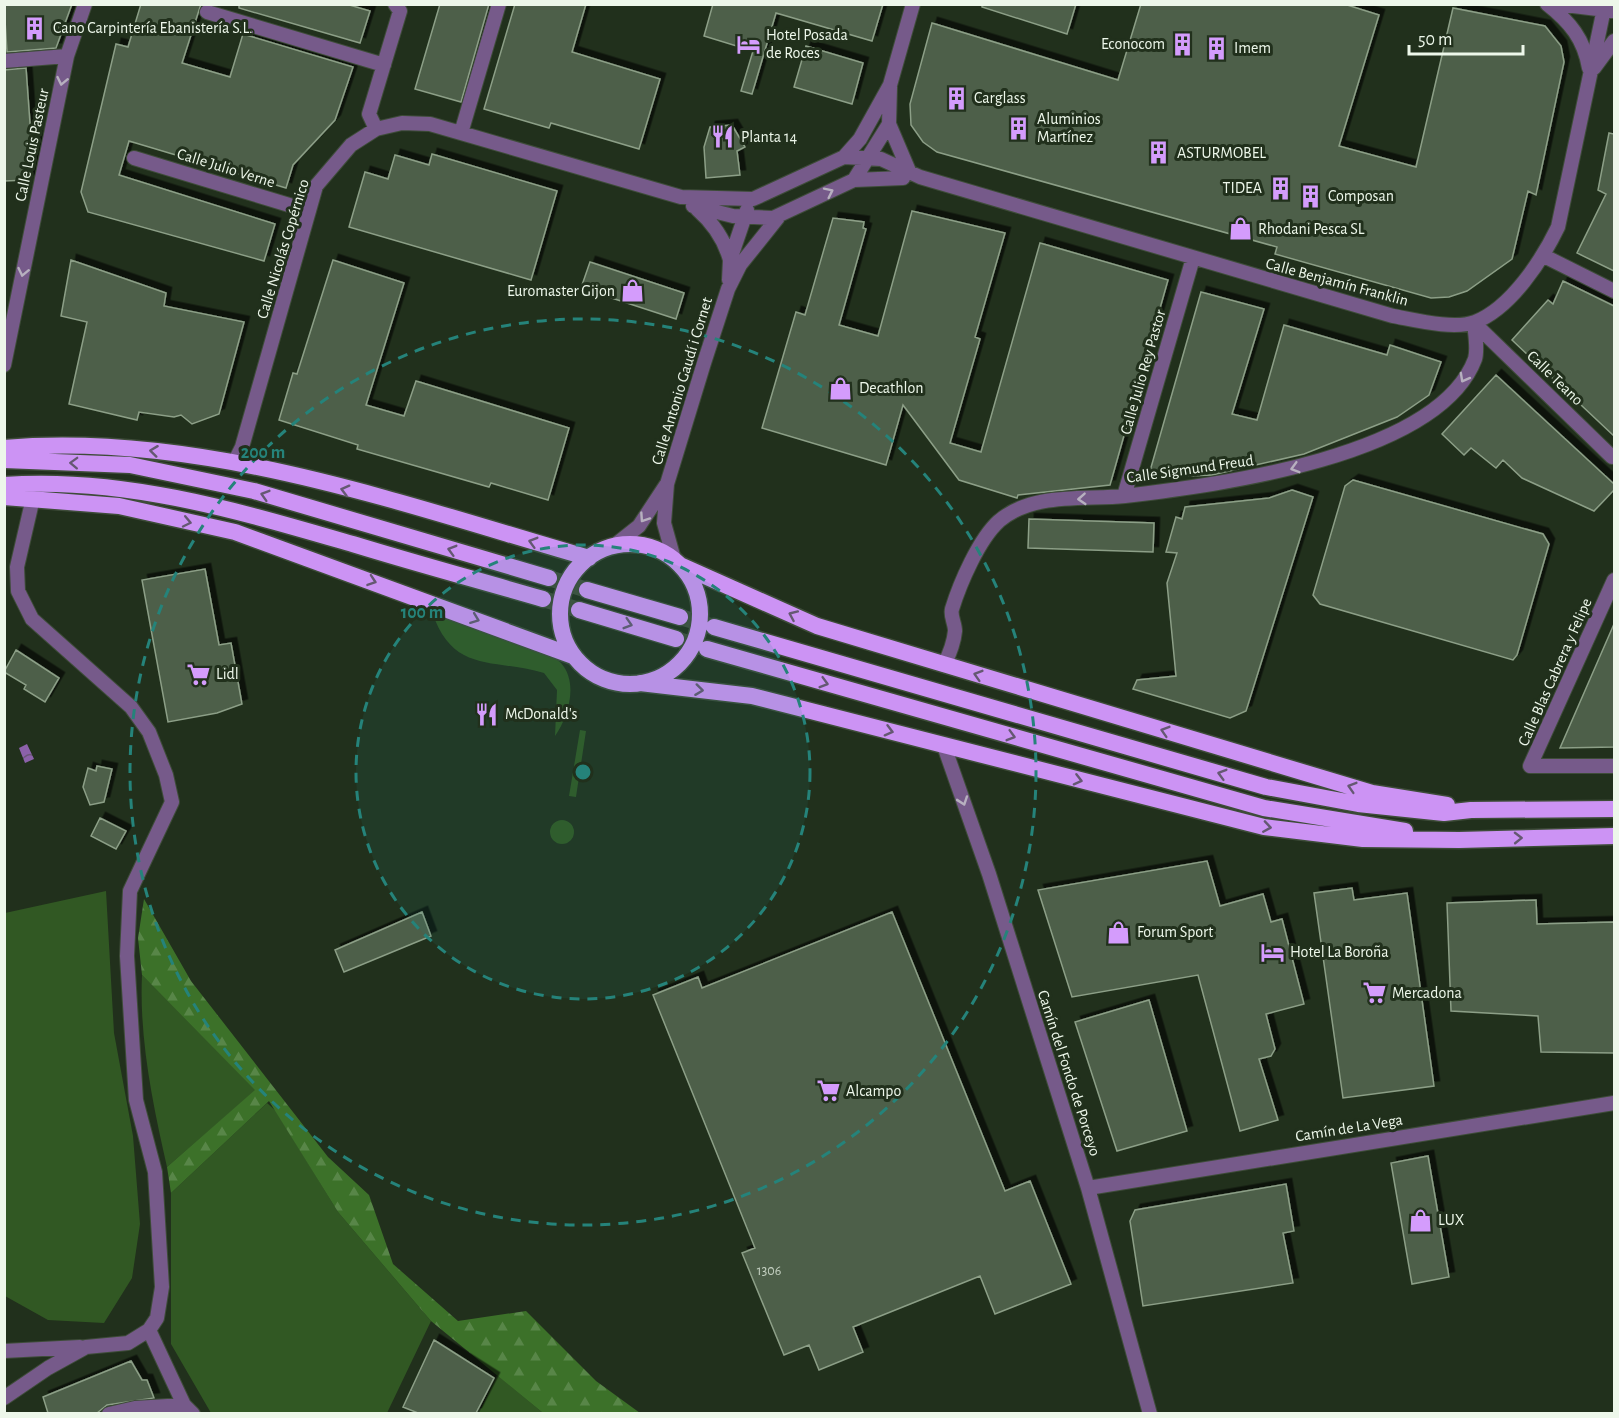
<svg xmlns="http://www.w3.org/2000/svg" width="1619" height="1418" font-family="'Alegreya Sans',sans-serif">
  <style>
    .grass { fill: #315823 }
    .forest { fill: url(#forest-firs) }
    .water { fill: url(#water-waves) }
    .building { fill: #4d5e48; stroke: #8c9f87; stroke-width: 1.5; filter: url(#shadow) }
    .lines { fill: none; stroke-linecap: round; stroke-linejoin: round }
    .trunk-tunnel { stroke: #404e3b; stroke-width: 16; stroke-dasharray: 16 8; stroke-linecap: butt }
    .minor-casing { stroke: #3e4c39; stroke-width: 16 }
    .trunk-casing { stroke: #3e4c39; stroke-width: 19 }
    .minor { stroke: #765a8a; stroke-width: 14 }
    .trunk { stroke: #cc93f4; stroke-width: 16 }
    .oneway { stroke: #b7b0bf }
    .oneway2 { stroke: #655872 }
    .ring { fill: none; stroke: #25837a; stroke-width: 3; stroke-dasharray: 10 8 }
    .labels { text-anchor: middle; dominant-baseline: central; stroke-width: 6; stroke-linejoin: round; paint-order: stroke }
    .number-label { font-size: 14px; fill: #c5d1c2 }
    .poi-label { font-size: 16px; fill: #edf7ea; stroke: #21301c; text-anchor: start }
    .street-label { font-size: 16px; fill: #edf7ea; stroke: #21301c }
    .centre { fill: #25837a; stroke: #21301c; stroke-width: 3 }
    .ring-label { font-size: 18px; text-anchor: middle; font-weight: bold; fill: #25837a; stroke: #21301c; stroke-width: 6; stroke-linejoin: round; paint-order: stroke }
  </style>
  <defs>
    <pattern id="forest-firs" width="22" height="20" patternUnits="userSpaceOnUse" patternTransform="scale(1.5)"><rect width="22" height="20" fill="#3c7129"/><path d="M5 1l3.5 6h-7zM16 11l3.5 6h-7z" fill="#588648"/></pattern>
    <pattern id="water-waves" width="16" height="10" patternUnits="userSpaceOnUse" patternTransform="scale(1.5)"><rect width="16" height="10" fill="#8c61aa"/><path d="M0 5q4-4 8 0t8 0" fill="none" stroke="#6a5678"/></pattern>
    <filter id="shadow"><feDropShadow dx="5.5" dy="-5.5" stdDeviation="0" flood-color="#0009"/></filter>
  </defs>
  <rect width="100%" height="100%" fill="#21301c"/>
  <path class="grass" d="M432 612C455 621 548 649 561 663 579 683 568 718 555 736L557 690 544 673C493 658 453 674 432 612Z
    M580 730 586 731 576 797 569 796Z
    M550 832a12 12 0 1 1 24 0a12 12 0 1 1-24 0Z
    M106 891 114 1033 133 1136 140 1224 132 1278 104 1323 48 1320 5 1296V913Z
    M142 975 256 1090 167 1167C153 1105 139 1039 142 975Z
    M267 1103 276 1111 338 1212 431 1321 387 1413H211L171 1344V1193Z
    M497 1375 543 1413H479Z"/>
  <path class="forest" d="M144 899 191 981 328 1157 369 1195 393 1264 458 1321 526 1311 596 1381 640 1413H543L431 1321 338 1212 269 1101 171 1193 167 1167 255 1090 142 975 138 938Z"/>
  <path class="water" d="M27 744 34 759 25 763 19 748Z"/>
  <path class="building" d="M4 4H72L56 48 7 52Z
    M141 4H201L182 63 230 77 243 34 353 67 335 120 293 165 286 188 129 141 119 175 275 224 264 261 88 212 81 192 116 44 128 47Z
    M239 4H346L370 11 360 43 239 8Z
    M440 4H489L461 102 415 89Z
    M515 4H586L572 52 660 79 639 149 551 123 549 128 484 109Z
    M713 4H883L872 41 776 13 752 94 741 91 753 51 704 36Z
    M982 4H1076L1067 34 982 7Z
    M1141 4H1344L1379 15 1339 146 1416 167 1453 8 1545 26 1561 46 1564 62 1536 195 1528 191 1512 259 1467 291 1449 297 1431 298 1275 254 1277 247 937 152 923 142 911 125 910 104 932 23 1118 80Z
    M806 46 863 63 852 104 794 87Z
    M26 68 31 137H38L29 180 4 181V70Z
    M732 125 745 147 737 151 740 175 706 178 704 147 710 127Z
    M1609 133 1614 134V271L1577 253 1606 194 1598 190Z
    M432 154 557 191 531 280 349 227 365 172 388 179 395 155 429 165Z
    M912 211 1005 233 975 337 980 339 950 443 981 452 1040 243 1168 280 1110 485 1018 495 1017 498 959 480 903 405 886 465 762 428 796 312 805 315 833 218 864 222 863 228 866 229 839 325 878 336Z
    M71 260 166 293 164 306 244 322 219 414 192 424 181 415 174 417 139 412 137 420 69 404 87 322 61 316Z
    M333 260 404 283 366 405 404 416 416 381 569 428 548 500 491 483 489 487 357 449 358 445 279 420 293 373 297 374Z
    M590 262 684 293 676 319 581 288Z
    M1563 281 1614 306V436L1512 340 1548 300 1553 304Z
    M1201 292 1264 309 1232 414 1257 420 1284 325 1387 355 1390 345 1441 362 1429 395 1397 417 1304 454 1212 475 1148 478Z
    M1496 375 1614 484V490L1594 511 1522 478 1503 460 1496 468 1471 448 1464 455 1442 434Z
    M1353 480 1543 534 1549 544 1517 655 1513 660 1320 604 1313 595 1345 486Z
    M1292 490 1313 497 1246 711 1230 718 1133 689 1137 680 1176 676 1167 583 1177 553 1166 552 1176 517 1182 519 1185 507 1269 498Z
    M1029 519 1154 523 1153 552 1028 548Z
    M205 569 219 645 231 643 242 704 217 713 168 722 142 580Z
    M1614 624V747L1560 748Z
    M16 650 59 678 45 702 24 689 26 685 4 672Z
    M97 766 112 769 104 802 90 805 83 787 88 768 96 771Z
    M100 818 126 831 116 849 91 836Z
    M1207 861 1220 906 1263 894 1271 922 1282 919 1304 1004 1266 1014 1275 1049 1271 1056 1259 1059 1278 1120 1240 1131 1198 975 1072 997 1038 890Z
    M1352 888 1354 900 1407 893 1434 1086 1343 1098 1314 893Z
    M1536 900 1537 924 1614 922V1053L1541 1052 1538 1016 1451 1011 1447 903Z
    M422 912 431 936 344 972 335 950Z
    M892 912 1005 1191 1030 1181 1071 1284 995 1314 980 1276 853 1327 863 1352 819 1370 809 1345 784 1355 742 1253 755 1248 653 995 698 977 702 988Z
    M1149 1000 1187 1131 1117 1151 1075 1022Z
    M1428 1156 1449 1277 1412 1284 1391 1163Z
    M1286 1184 1294 1231 1283 1233 1293 1283 1143 1306 1130 1221 1135 1210Z
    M434 1340 494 1378 476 1413H418L403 1407Z
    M131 1361 142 1380H147L154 1398 107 1405 97 1413H48L43 1397Z"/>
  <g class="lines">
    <path class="trunk-tunnel" d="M549 578 587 590
      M543 599 579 610
      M680 617 714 627
      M676 639 707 649"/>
    <defs>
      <path id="minor" d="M1547 4C1570 22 1584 39 1589 68
        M1557 4 1614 11
        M207 12 384 65
        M4 61 67 56
        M1594 68 1614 41
        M889 124 909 171
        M376 129 369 114 400 11 395 4
        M461 133 499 4
        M844 157 881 159 920 177 1393 316C1415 320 1454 330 1475 322 1511 308 1542 260 1558 227L1605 4
        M134 158 309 211
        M854 180 903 178
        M693 206 733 216 773 218 854 180 889 124 890 87
        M697 209C713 223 724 238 730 260
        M1544 256 1614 291
        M729 280 730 260 747 210
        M1474 323 1612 457
        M4 365 67 56 85 4
        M235 461 242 447 316 186 351 145 376 129 402 123 430 124 681 197 753 199 844 157 860 139 890 85 913 4
        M1124 496 1193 258
        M615 545 639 526 666 485
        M674 559 664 523 667 484 704 363 728 289 740 265 780 215
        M1614 580 1530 766H1614
        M944 665C949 655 954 642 955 631 955 623 950 616 952 609 960 583 979 539 999 521 1033 492 1084 500 1125 496 1217 485 1438 457 1475 359 1478 349 1475 333 1474 323
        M944 746 989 874 1088 1188 1150 1414
        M1088 1188 1614 1103
        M149 1330 184 1405 193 1414
        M4 1351 80 1347
        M4 1398 48 1368 86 1347 128 1343 149 1330 157 1318 162 1287 155 1172 136 1100 127 956 130 891 172 802 166 775 149 732 131 707 32 619 18 591 17 567 33 498
        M109 1414 135 1408 184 1405"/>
      <path id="trunk" d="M4 448C201 431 402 504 589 558
        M4 460 130 465 254 491 549 578
        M4 485C124 476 242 512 356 545 418 564 481 581 543 599
        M4 497 119 506 235 532 573 656
        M560 614a70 70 0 1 1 140 0a70 70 0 1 1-140 0Z
        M680 565 817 626 1372 793 1447 805
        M587 590 680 617
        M579 610 676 639
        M714 627 1266 787 1358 804 1444 813 1471 810 1614 809
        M707 649 1264 808 1405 831
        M640 683 752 696 1264 827 1363 839 1459 840 1614 836"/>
    </defs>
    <use href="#minor" class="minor-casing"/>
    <use href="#trunk" class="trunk-casing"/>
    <use href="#minor" class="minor"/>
    <use href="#trunk" class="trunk"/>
  </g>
  <defs><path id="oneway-chevron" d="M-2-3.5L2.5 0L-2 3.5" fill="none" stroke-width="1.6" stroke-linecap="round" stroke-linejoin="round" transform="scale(1.5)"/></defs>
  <g class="oneway">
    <use href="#oneway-chevron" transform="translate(62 81) rotate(102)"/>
    <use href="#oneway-chevron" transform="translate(829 192) rotate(-26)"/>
    <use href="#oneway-chevron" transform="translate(23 272) rotate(102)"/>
    <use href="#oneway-chevron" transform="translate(1464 378) rotate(119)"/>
    <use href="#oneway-chevron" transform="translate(1295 468) rotate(164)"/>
    <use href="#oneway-chevron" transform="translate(1082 499) rotate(176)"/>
    <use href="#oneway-chevron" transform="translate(644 518) rotate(124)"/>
    <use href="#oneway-chevron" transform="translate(963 801) rotate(71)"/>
  </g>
  <g class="oneway2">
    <use href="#oneway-chevron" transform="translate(154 451) rotate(-173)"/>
    <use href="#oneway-chevron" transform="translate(74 463) rotate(-178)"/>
    <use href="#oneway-chevron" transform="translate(345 490) rotate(-165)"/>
    <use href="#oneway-chevron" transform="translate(265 495) rotate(-163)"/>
    <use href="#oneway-chevron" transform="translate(187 522) rotate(12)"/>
    <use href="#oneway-chevron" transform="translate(533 542) rotate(-164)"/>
    <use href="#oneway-chevron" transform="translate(452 550) rotate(-164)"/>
    <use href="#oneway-chevron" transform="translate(372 581) rotate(19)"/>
    <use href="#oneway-chevron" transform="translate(793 615) rotate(-156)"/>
    <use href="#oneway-chevron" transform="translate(475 619) rotate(21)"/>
    <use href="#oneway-chevron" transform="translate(628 624) rotate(17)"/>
    <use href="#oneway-chevron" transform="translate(978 675) rotate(-163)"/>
    <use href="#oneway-chevron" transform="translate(824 683) rotate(16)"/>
    <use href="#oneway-chevron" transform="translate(699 690) rotate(7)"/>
    <use href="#oneway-chevron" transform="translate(889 731) rotate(15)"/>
    <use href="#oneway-chevron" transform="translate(1165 731) rotate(-163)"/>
    <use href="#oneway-chevron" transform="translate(1011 736) rotate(16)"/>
    <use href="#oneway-chevron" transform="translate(1222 774) rotate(-164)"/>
    <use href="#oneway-chevron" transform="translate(1078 780) rotate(14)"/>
    <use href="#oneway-chevron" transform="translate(1352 787) rotate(-163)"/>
    <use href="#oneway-chevron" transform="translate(1267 827) rotate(9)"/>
    <use href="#oneway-chevron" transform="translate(1518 838) rotate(-1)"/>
  </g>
  <circle cx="583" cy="772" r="227" fill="#25837a" fill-opacity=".12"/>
  <g class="ring">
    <circle cx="583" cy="772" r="227"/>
    <circle cx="583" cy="772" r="453"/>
  </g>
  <defs>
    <symbol id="building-bare" viewBox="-9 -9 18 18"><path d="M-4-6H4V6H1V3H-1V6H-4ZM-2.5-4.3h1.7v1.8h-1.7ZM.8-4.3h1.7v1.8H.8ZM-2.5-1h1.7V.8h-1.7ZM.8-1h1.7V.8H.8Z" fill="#d49cfc" stroke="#21301c" stroke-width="2.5" paint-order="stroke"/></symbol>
    <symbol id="hotel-bare" viewBox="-9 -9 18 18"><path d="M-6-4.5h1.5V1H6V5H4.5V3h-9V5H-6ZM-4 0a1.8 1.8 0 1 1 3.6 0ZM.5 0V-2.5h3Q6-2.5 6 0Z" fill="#d49cfc" stroke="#21301c" stroke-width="2.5" paint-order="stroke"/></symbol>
    <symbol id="restaurant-bare" viewBox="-9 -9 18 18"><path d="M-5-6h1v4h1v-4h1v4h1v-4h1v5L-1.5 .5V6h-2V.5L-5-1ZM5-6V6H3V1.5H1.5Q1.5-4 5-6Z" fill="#d49cfc" stroke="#21301c" stroke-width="2.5" paint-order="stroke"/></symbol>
    <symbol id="shop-bare" viewBox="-9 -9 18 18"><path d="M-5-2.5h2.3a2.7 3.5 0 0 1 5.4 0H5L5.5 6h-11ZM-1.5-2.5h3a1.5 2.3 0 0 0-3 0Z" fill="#d49cfc" stroke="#21301c" stroke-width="2.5" paint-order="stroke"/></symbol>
    <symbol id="supermarket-bare" viewBox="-9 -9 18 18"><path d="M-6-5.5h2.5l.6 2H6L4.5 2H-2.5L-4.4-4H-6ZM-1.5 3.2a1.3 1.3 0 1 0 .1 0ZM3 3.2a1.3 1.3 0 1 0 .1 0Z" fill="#d49cfc" stroke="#21301c" stroke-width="2.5" paint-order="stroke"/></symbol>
  </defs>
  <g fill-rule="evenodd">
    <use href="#building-bare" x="18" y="12" width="33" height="33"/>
    <use href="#hotel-bare" x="732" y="28" width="33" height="33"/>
    <use href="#building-bare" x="1166" y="28" width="33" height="33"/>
    <use href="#building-bare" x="1200" y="32" width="33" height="33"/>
    <use href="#building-bare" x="940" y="82" width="33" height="33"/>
    <use href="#building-bare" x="1002" y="112" width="33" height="33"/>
    <use href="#restaurant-bare" x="706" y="120" width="33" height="33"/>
    <use href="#building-bare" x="1142" y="136" width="33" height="33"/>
    <use href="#building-bare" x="1264" y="172" width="33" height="33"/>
    <use href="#building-bare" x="1294" y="180" width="33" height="33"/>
    <use href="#shop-bare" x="1224" y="212" width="33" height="33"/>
    <use href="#shop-bare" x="616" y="274" width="33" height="33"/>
    <use href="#shop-bare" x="824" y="372" width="33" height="33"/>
    <use href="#supermarket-bare" x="182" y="658" width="33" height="33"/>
    <use href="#restaurant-bare" x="470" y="698" width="33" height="33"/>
    <use href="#shop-bare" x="1102" y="916" width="33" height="33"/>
    <use href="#hotel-bare" x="1256" y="936" width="33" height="33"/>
    <use href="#supermarket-bare" x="1358" y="976" width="33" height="33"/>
    <use href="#supermarket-bare" x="812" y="1074" width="33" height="33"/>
    <use href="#shop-bare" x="1404" y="1204" width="33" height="33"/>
  </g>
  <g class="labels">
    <g class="number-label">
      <text x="769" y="1271">1306</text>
    </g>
    <g class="poi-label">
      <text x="53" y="28">Cano Carpintería Ebanistería S.L.</text>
      <text x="766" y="35">Hotel Posada<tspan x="766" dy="18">de Roces</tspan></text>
      <text x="1165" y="44" text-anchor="end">Econocom</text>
      <text x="1234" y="48">Imem</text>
      <text x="974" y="98">Carglass</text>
      <text x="1037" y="119">Aluminios<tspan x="1037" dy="18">Martínez</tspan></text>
      <text x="741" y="137">Planta 14</text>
      <text x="1177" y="153">ASTURMOBEL</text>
      <text x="1262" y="188" text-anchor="end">TIDEA</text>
      <text x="1328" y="196">Composan</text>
      <text x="1258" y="229">Rhodani Pesca SL</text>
      <text x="615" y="291" text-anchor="end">Euromaster Gijon</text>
      <text x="859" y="388">Decathlon</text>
      <text x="216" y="674">Lidl</text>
      <text x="505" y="714">McDonald's</text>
      <text x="1137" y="932">Forum Sport</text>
      <text x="1290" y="952">Hotel La Boroña</text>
      <text x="1392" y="993">Mercadona</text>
      <text x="846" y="1091">Alcampo</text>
      <text x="1438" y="1220">LUX</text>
    </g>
    <g class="street-label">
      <text transform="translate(32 145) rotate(-78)">Calle Louis Pasteur</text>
      <text transform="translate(226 168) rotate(17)">Calle Julio Verne</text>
      <text transform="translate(283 249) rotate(-73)">Calle Nicolás Copérnico</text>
      <text transform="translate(1337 282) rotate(15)">Calle Benjamín Franklin</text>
      <text transform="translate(1143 372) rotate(-74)">Calle Julio Rey Pastor</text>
      <text transform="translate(1555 378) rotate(44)">Calle Teano</text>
      <text transform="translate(682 381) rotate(-73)">Calle Antonio Gaudí i Cornet</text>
      <text transform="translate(1190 469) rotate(-8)">Calle Sigmund Freud</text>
      <text transform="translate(1555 672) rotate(-66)">Calle Blas Cabrera y Felipe</text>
      <text transform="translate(1069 1073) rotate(72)">Camín del Fondo de Porceyo</text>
      <text transform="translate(1349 1128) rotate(-9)">Camín de La Vega</text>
    </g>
  </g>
  <circle cx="583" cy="772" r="9" class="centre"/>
  <g class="ring-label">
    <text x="263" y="458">200 m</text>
    <text x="422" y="618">100 m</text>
  </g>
  <rect width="1619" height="1418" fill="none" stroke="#edf7ea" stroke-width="12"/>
  <path d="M1409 45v9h114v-9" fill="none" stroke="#edf7ea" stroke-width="3"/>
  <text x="1418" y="45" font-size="18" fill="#edf7ea" stroke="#21301c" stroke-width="4.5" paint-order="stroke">50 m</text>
</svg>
